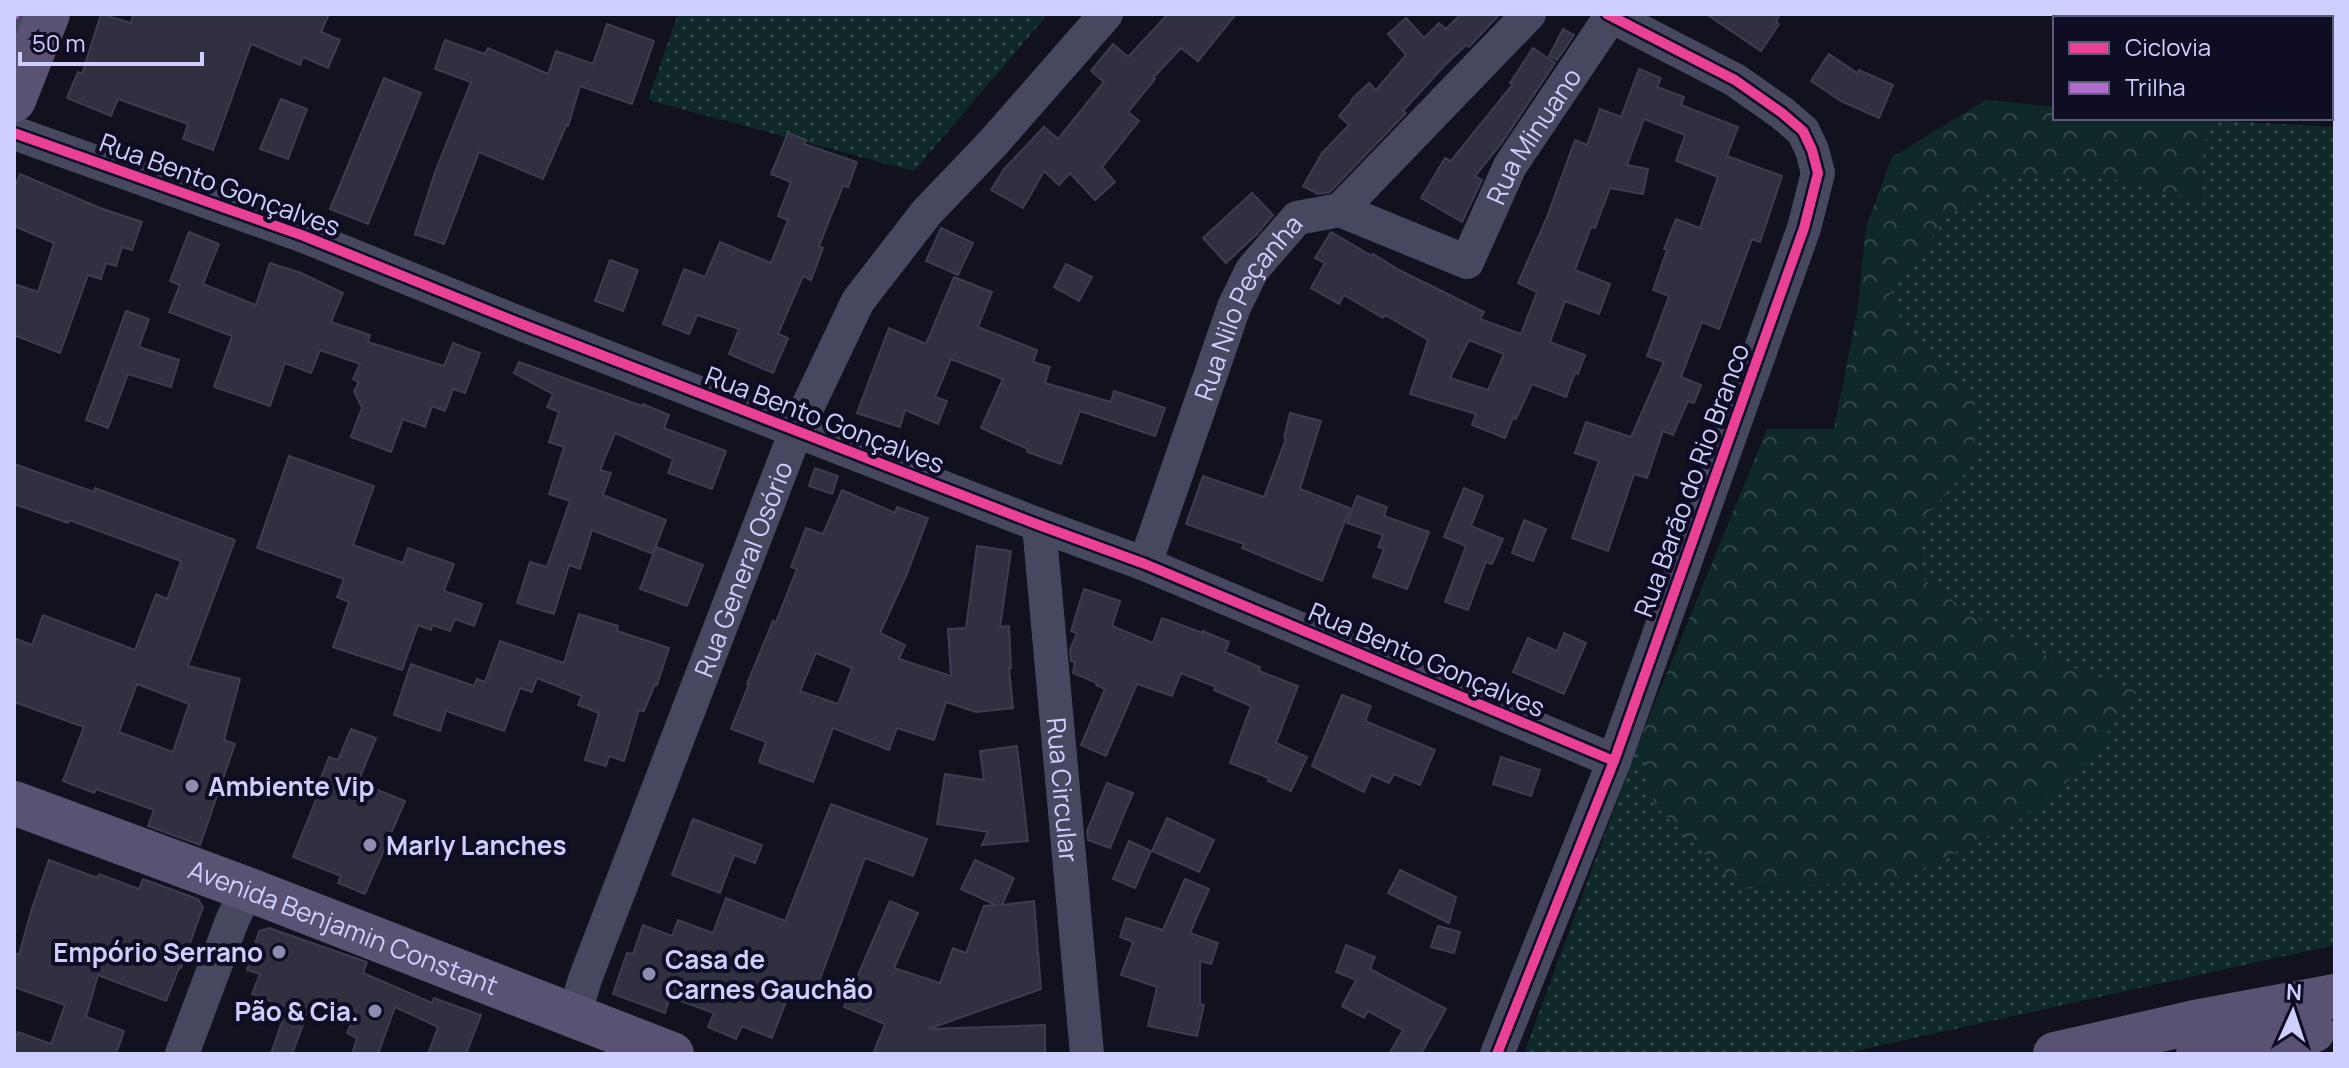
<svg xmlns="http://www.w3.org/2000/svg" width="2349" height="1068" font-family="Manrope,sans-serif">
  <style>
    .grass { fill: url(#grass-dots) }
    .forest { fill: url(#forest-crowns) }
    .building { fill: #303040; stroke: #3c3c52; stroke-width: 2; fill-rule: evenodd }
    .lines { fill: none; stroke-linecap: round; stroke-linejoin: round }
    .minor { stroke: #46485f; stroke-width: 34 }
    .major { stroke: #595272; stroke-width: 44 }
    .quiet { stroke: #b06ccc; stroke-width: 8; stroke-dasharray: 16 8; stroke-linecap: butt }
    .cycleway-casing { stroke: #0e0d23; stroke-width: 15 }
    .cycleway { stroke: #ea4096; stroke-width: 10 }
    .poi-dot { fill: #8d8db0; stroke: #0e0d23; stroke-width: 3 }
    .labels { text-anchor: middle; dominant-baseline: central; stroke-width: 8; stroke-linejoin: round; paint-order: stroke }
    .street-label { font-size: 26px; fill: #cfcfff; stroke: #0e0d23 }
    .poi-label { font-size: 26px; font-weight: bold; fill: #cfcfff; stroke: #0e0d23; text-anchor: start }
  </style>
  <defs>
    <pattern id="grass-dots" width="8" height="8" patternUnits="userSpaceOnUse" patternTransform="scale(2)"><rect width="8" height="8" fill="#0f2928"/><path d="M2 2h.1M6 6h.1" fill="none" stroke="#314748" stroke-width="1.8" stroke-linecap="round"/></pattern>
    <pattern id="forest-crowns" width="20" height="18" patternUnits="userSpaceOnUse" patternTransform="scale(2)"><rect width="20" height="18" fill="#0f2928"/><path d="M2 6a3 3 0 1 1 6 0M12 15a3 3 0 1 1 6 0" fill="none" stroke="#314748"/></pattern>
  </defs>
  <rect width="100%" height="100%" fill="#12121e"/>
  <path class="grass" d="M678 14H1048L914 171 648 100Z
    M2206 120 2335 127V945L1841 1054H1524L1640 739 1654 804 1740 889 1899 880 2018 821 2137 691 2060 663 1976 618 1922 578 1918 524 1975 462V399L1927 356 1886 298 1947 217 2010 174 2106 177 2200 202Z"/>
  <path class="forest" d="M1986 100 2055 107V118L2206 120 2200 202 2106 177 2010 175 1947 217 1887 298 1927 356 1975 399V462L1918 524 1922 578 1976 618 2060 663 2137 691 2079 772 2018 821 1899 880 1740 889 1654 804 1640 739 1767 429H1834L1858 307 1866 227 1892 157Z"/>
  <path class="building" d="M101 14 131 23 133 14H329L321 32 340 40 328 68 303 57 300 65 251 44 213 150 183 139 188 124 118 99 111 116 67 98 78 72 82 74Z
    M1168 14H1236L1198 61 1181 48 1153 78 1155 79 1128 112 1139 121 1102 167 1115 182 1095 200 1070 173 1059 185 1044 171 1023 208 991 190 1004 169 1044 127 1058 139 1104 82 1091 71 1113 44 1128 57Z
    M1461 14H1500L1469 47 1466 45 1444 66 1403 111 1406 113 1330 192 1318 194 1303 186 1322 153 1349 125 1339 116 1352 101 1351 100 1369 83 1376 90 1406 55 1388 34 1406 18 1424 38 1439 23 1446 29Z
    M1706 14H1780L1776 22 1779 24 1761 51Z
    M607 24 654 41 632 104 580 86 568 126H566L543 179 479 152 444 244 415 234 435 172 471 82 435 69 445 40 485 54 488 48 548 74 556 51 593 64Z
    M1563 29 1574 35 1557 60 1549 56Z
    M1533 48 1555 63 1501 144 1475 176 1482 180 1462 222 1421 198 1445 158 1451 161 1513 84 1510 83Z
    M1829 54 1857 73 1859 70 1893 85 1879 118 1841 101 1811 81Z
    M1639 69 1661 78 1657 87 1684 97 1681 105 1738 127 1727 156 1782 176 1760 242 1752 239 1719 329 1702 322 1681 377 1701 385 1694 403 1688 401 1673 435 1663 431 1647 478 1634 474 1608 551 1572 538 1599 461 1575 453 1586 422 1631 437 1664 362 1647 356 1669 296 1653 290 1667 250 1664 249 1676 219 1700 228 1718 177 1676 161 1685 135 1644 119 1627 165 1648 169 1643 194 1610 188 1595 228 1591 227 1575 270 1610 284 1599 314 1565 301 1550 342 1585 355 1578 374 1575 373 1566 397 1532 384 1516 419 1513 418 1505 438 1472 425 1476 414 1410 394 1428 340 1385 315 1383 318 1344 295 1339 304 1311 288 1325 263 1315 258 1331 232 1372 256 1373 254 1399 270 1484 312 1480 319 1521 334 1537 292 1518 283 1547 217 1575 140 1587 145 1600 109 1621 117ZM1469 340 1504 354 1488 390 1450 378Z
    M384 78 421 93 368 224 330 209Z
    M281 99 307 109 288 159 260 149Z
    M788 133 806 140 804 144 857 162 848 187 843 186 819 246 823 248 811 280 803 276 778 334 788 338 773 373 729 354 739 329 697 315 689 334 663 324 684 269 705 277 720 242 771 263 788 220 778 216 791 182 771 174Z
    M20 174 100 208 142 222 132 250 122 247 116 266 106 263 101 279 88 275 60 353 14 335V284L38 292 54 243 14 226V189Z
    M1252 193 1273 215 1257 234 1226 263 1203 238Z
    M941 228 973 243 958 275 926 261Z
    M189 232 219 244 203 284 256 305 270 263 301 273 343 293 331 322 370 335 368 342 444 366 453 343 480 353 465 393 453 389 445 411 432 406 425 427 403 419 391 452 351 437 362 408 354 391 359 382 353 379 360 364 320 350 311 373 285 363 270 406 214 387 232 336 169 312 180 285 170 281Z
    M610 260 638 270 623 311 595 301Z
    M1066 264 1092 277 1079 301 1054 287Z
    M954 277 992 292 978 327 1037 350 1033 362 1050 367 1045 383 1111 402 1114 391 1165 408 1155 436 1080 411 1061 464 1027 452 1028 449 981 428 1003 379 951 359 935 397 947 401 938 424 905 410 900 427 857 413 889 328 926 344Z
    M126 311 149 319 139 347 179 360 171 387 128 374 108 428 86 420Z
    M519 362 642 406 643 404 669 415 664 428 726 451 712 489 668 473 673 459 615 433 600 470 611 473 603 495 666 520 653 554 592 530 580 569 569 565 554 614 517 603 530 562 547 567 570 501 549 494 564 447 549 442 559 412 547 407 553 394 514 373Z
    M1290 413 1321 421 1300 489 1350 508 1322 581 1242 548 1244 544 1186 524 1203 476 1264 497 1286 439 1284 438Z
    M289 456 374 486 353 545 403 563 408 548 454 564 444 591 482 604 474 626 455 619 450 631 432 625 431 630 418 625 402 670 333 647 349 602 337 597 344 579 257 548Z
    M14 464 94 492 95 488 235 540 188 666 240 679 224 740 235 744 200 845 148 826 154 810 96 789 94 793 63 781 84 727 14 702V638L32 645 43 615 135 650 156 594 167 599 181 561 69 520 68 523 14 504ZM137 684 189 704 173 752 119 732Z
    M815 468 838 476 832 494 809 486Z
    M1464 488 1483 496 1471 526 1503 539 1492 564 1486 562 1468 610 1445 602 1466 546 1444 537Z
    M842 490 895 513 897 507 928 518 906 576 880 633 905 645 899 659 951 676 948 629 966 628 977 546 1011 551 1000 627 1009 626 1011 668H1009L1013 708 976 712 946 702 934 740 897 728 889 750 833 728 813 782 759 762 766 742 731 729 749 684H747L773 621 776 622 797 569 791 567 806 528 823 534ZM816 653 852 668 838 704 800 691Z
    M1357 496 1387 507 1384 516 1429 532 1407 589 1373 577 1384 549 1378 547 1383 535 1347 523Z
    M1524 520 1546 529 1533 561 1512 553Z
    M656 547 703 565 687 606 640 589Z
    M1084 589 1120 601 1112 626 1153 643 1162 618 1203 633V631L1229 642 1225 652 1260 667 1259 671 1298 686 1276 743 1307 757 1291 791 1268 781 1269 778 1230 763 1251 706 1214 690 1216 687 1181 673 1172 696 1137 684 1106 756 1081 745 1105 689 1096 685 1097 683 1073 673 1075 662 1071 661 1070 650 1077 633 1071 631Z
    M579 614 618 626 617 631 669 648 657 685 655 684 644 711 639 710 624 761 609 756 606 766 585 760 599 713 578 705 582 696 537 678 532 692 520 688 504 731 446 711 440 731 394 715 411 664 474 686 477 679 485 682 500 641 564 663Z
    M1564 633 1586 643 1564 694 1513 672 1528 638 1557 651Z
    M1342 695 1371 706 1365 721 1435 750 1420 785 1394 774 1389 783 1371 775 1364 792 1312 766Z
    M351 729 376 738 358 782 405 801 365 894 338 883 341 876 293 857 323 782 320 780 329 757 338 760Z
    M1017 746 1028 841 982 845 988 832 937 824 945 774 984 780 980 751Z
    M1501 757 1540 770 1531 796 1493 784Z
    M1107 783 1133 793 1110 848 1088 840 1087 831Z
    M831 804 927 839 913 876 865 858 814 995 792 986 772 1038 742 1026 736 1039 708 1027 714 1013 670 997 665 1013 613 994 627 953 633 954 643 925 672 936 678 920 713 933 726 898 785 921Z
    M1167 818 1214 840 1199 872 1152 851Z
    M693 819 762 845 755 863 734 855 720 893 672 875Z
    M1129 841 1151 851 1135 888 1113 879Z
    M49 860 97 878 99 874 139 889 143 879 198 899 203 907 181 968H179L166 1001 98 975 86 1017 124 1031 116 1054H14V1044L18 1032 51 1044 65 1005 14 987V953L19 955 32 908Z
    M975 860 1014 878 1002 905 1034 901 1041 989 928 1029 1045 1025V1054H873L885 1024 844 1007 890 901 918 913 894 968 940 983 953 948 966 953 984 906 996 905 961 889Z
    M1400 870 1456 897 1449 923 1388 893Z
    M1185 879 1209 889 1190 933 1218 943 1211 964 1200 961V1004L1204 1005 1197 1036 1148 1026 1157 987 1121 975 1133 942 1120 937 1126 918 1163 930Z
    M1438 926 1460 932 1454 953 1431 947Z
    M269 928 367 962 363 973 432 1003 434 998 481 1015 466 1054H428L438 1027 395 1007 378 1054H352L357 1038 347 1033 357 1011 321 999 314 1016 307 1014 292 1054H271L287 1007 252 994 260 974 247 970 259 931Z
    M1346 945 1375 957 1370 969 1446 1009 1421 1054H1389L1403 1030 1368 1011 1364 1018 1342 1006 1356 980 1336 972Z"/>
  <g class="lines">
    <g class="minor">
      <path d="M14 18 15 14"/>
      <path d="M14 133 304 236 524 325 1039 525 1145 564 1614 761"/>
      <path id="s1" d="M1340 210 1467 262 1510 166 1611 16"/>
      <path id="s2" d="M1039 525 1087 1054"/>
      <path id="s3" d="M1145 564 1234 307 1252 270 1297 218 1340 210 1529 14"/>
      <path id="s4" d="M574 1016 585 979 796 431 858 301 927 212 993 143 1106 14"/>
      <path d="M182 1054 232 921 247 889"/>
      <path d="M1497 1054 1614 761 1804 228 1818 173 1812 150 1803 131 1782 113 1735 80 1607 14"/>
    </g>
    <g class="major">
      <path d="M14 100 48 14"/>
      <path id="s5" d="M14 803 247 889 672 1054"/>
      <path d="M2055 1054 2195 1022 2335 996"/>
      <path d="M2198 1054 2313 1031"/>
    </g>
    <path class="quiet" d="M14 18 15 14"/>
    <defs>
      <path id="cycleway" d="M14 133 304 236 524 325 1039 525 1145 564 1614 761
        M1497 1054 1614 761 1804 228 1818 173 1812 150 1803 131 1782 113 1735 80 1607 14"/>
    </defs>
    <use href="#cycleway" class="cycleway-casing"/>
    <use href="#cycleway" class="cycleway"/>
  </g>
  <g class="poi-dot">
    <circle cx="192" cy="786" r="8"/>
    <circle cx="370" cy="845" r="8"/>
    <circle cx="279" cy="952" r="8"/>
    <circle cx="649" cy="974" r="8"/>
    <circle cx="375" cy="1011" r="8"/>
  </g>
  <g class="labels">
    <g class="street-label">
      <text stroke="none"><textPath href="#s1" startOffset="280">Rua Minuano</textPath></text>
      <text transform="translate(220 184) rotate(20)">Rua Bento Gonçalves</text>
      <text stroke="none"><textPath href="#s3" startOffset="278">Rua Nilo Peçanha</textPath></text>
      <text transform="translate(825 419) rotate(21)">Rua Bento Gonçalves</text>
      <text transform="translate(1691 480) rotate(-70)">Rua Barão do Rio Branco</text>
      <text stroke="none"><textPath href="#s4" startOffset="478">Rua General Osório</textPath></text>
      <text transform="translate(1427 659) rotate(23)">Rua Bento Gonçalves</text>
      <text stroke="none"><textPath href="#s2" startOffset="266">Rua Circular</textPath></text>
      <text stroke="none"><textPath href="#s5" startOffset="352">Avenida Benjamin Constant</textPath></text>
    </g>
    <g class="poi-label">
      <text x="208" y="786">Ambiente Vip</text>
      <text x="386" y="845">Marly Lanches</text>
      <text x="263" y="952" text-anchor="end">Empório Serrano</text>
      <text x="665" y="959">Casa de<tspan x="665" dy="30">Carnes Gauchão</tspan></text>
      <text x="359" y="1011" text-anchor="end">Pão &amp; Cia.</text>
    </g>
  </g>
  <rect width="2349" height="1068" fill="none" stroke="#cfcfff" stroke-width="32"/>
  <rect x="2053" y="16" width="280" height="104" fill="#0e0d23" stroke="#5b5b7b" stroke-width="2"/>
  <rect x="2069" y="42" width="40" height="12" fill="#ea4096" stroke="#5b5b7b" stroke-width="2"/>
  <text x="2125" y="56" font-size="24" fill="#cfcfff">Ciclovia</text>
  <rect x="2069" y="82" width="40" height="12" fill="#b06ccc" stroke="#5b5b7b" stroke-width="2"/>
  <text x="2125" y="96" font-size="24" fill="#cfcfff">Trilha</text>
  <g transform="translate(2293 1012) rotate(3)" stroke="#0e0d23" stroke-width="6" paint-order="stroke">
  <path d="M0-6L14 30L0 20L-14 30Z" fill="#cfcfff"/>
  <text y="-12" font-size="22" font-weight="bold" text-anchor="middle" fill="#cfcfff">N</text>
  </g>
  <path d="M20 52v12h182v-12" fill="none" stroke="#cfcfff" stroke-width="4"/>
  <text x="32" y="52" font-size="24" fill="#cfcfff" stroke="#0e0d23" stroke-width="6" paint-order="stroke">50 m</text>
</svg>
